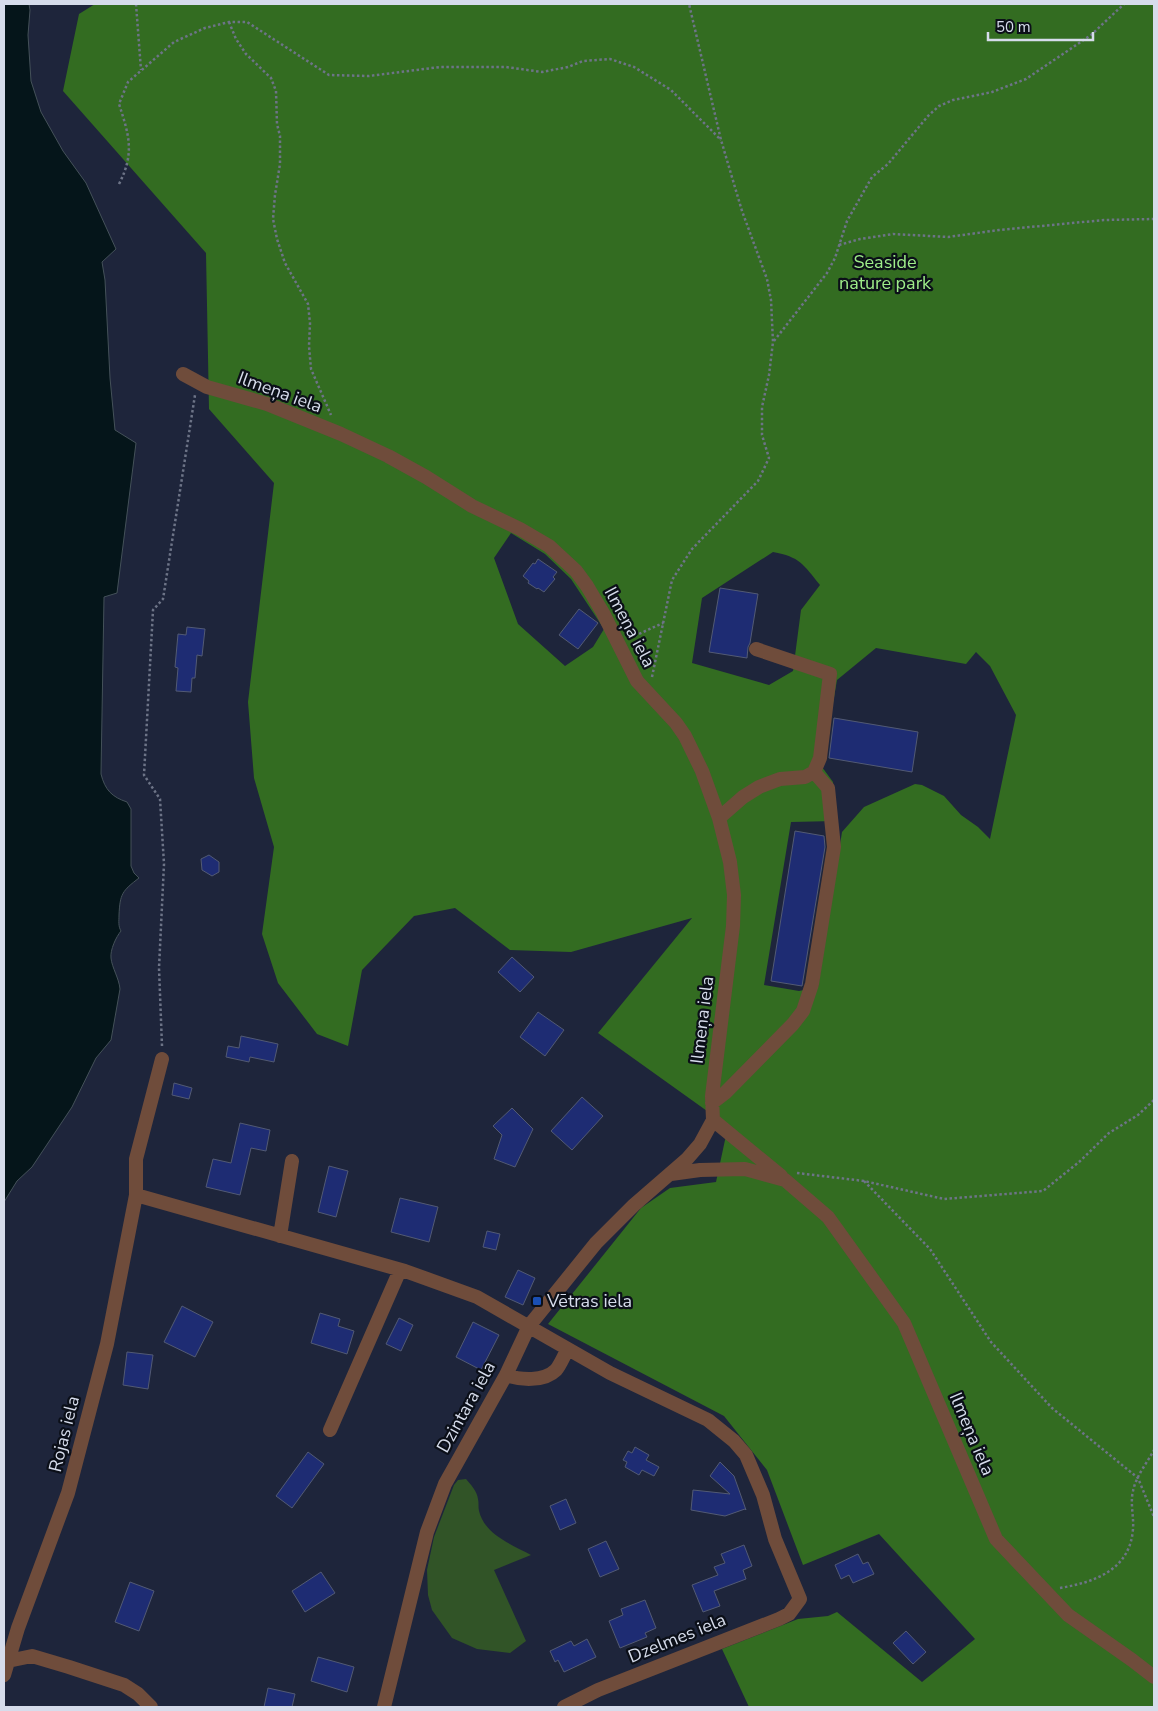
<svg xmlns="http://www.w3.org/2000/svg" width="1158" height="1711" font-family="'Nunito Sans',sans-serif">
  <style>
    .green { fill: #315427 }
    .forest { fill: #336c21; fill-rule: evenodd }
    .water { fill: #05151a; stroke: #445159 }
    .building { fill: #1e2c73; stroke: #525a74 }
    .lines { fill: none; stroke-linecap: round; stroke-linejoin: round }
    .path { stroke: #6d7487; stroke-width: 2.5; stroke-dasharray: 2.5 2.5; stroke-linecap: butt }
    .minor { stroke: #6f4c3b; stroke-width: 14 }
    .transit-dot { fill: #1a4fb4; stroke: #0b0f18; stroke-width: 2 }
    .labels { text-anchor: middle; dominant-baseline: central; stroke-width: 4.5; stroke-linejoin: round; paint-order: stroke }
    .park-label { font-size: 18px; fill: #9eec89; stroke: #0b0f18 }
    .street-label { font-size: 18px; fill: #d6dceb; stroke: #0b0f18 }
    .poi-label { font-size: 18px; fill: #d6dceb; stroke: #0b0f18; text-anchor: start }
  </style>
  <rect width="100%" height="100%" fill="#1e253b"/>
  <path class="green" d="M466 1479C471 1485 477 1491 478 1499 479 1503 478 1507 479 1511 485 1535 511 1544 531 1555L494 1570 526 1641 510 1653 477 1649 452 1638 432 1610 428 1595 427 1570 434 1537 454 1485 458 1480Z"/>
  <path class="forest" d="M95 4H1154V1707H749L722 1649 798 1619 828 1616 837 1612 922 1682 975 1639 879 1534 803 1565 767 1470 724 1416 548 1324 641 1208 670 1188 716 1182 728 1126 598 1033 692 918 571 952 510 950 455 908 414 916 362 970 348 1046 317 1034 278 983 262 934 274 847 254 778 248 702 274 483 209 409 206 253 63 91 79 14ZM511 533 545 554 571 579 604 629 593 647 565 666 518 624 494 558ZM773 552C800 557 803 564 820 585L801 610 793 671 769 685 692 663 702 598ZM876 648 966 664 976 652 990 666 1016 715 990 839 978 827 961 815 944 796 922 785 915 784 864 807 842 832 818 987 799 991 764 985 791 822 835 821 833 782 822 767 837 680Z"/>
  <path class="water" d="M4 4H29L30 10 28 35 31 81 41 112 63 151 86 183 116 249 102 262 105 280 110 378 115 430 136 443 117 593 104 597 101 774C105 790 112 797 127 802L131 809V866L134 873 139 878C122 891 120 894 119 915 119 921 118 926 121 931 116 937 110 950 111 958 112 968 119 978 120 989L111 1040 96 1058 72 1107 32 1167 17 1181 4 1202Z"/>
  <path class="building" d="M538 559 557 572 553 577 555 579 544 592 538 588 537 589 528 583 529 581 523 576 533 563 535 564Z
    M720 588 758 594 750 643 748 647 747 658 709 652Z
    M579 609 598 623 578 649 559 635Z
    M187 627 205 629 202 656 197 655 195 678H192L191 692 176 691 178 668 175 667 178 634 186 635Z
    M834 718 918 732 912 772 829 758Z
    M795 831 824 836 825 847 802 986 771 981Z
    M209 855 219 862V872L212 876 202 870 201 859Z
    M512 957 534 977 520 992 498 972Z
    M538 1012 564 1030 545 1056 520 1037Z
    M241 1036 278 1044 274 1062 250 1057 249 1062 226 1057 228 1046 239 1048Z
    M174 1083 192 1088 189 1099 172 1095Z
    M582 1097 603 1116 572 1150 551 1131Z
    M512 1108 533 1129 515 1167 494 1159 502 1135 493 1126Z
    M240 1123 270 1130 266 1151 251 1148 240 1195 206 1187 213 1159 231 1163Z
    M329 1166 348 1171 336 1217 318 1212Z
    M400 1198 438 1207 429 1242 391 1232Z
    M487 1231 500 1234 496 1250 483 1247Z
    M518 1270 535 1278 523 1305 505 1297Z
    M182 1306 213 1322 195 1357 164 1342Z
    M320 1313 340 1319 338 1326 354 1331 347 1354 311 1343Z
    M399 1318 413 1325 401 1351 386 1344Z
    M473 1322 499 1335 481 1370 456 1357Z
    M127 1352 153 1355 148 1389 123 1385Z
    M635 1447 649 1455 646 1460 659 1467 654 1476 642 1470 639 1475 625 1467 627 1462 623 1460 628 1451 632 1453Z
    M308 1452 324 1464 292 1508 276 1496Z
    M720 1462 734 1476 746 1510 745 1509 725 1516 691 1510 693 1490 730 1494 710 1476Z
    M566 1499 576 1523 560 1530 550 1506Z
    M606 1541 619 1569 600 1577 588 1549Z
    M744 1545 752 1566 743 1570 746 1579 714 1591 720 1606 703 1612 692 1585 718 1575 714 1567 725 1563 721 1554Z
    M858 1554 863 1564 868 1562 874 1574 853 1583 849 1575 841 1579 835 1565Z
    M321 1572 335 1593 305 1612 292 1591Z
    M130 1582 154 1591 139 1631 115 1622Z
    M645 1600 656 1628 645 1633 647 1637 620 1648 609 1621 623 1615 621 1609Z
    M906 1631 926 1652 913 1664 893 1643Z
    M587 1639 596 1657 564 1672 558 1660 555 1662 550 1651 571 1641 574 1646Z
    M318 1657 354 1667 347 1692 311 1681Z
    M268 1688 295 1694 292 1707H264Z"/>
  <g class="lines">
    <path class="path" d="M136 4 141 70
      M229 22 236 39 246 54 271 78 276 91 277 124 280 136V164L275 195 273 219 277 239 285 263 308 304 310 323 309 346 311 369 331 415
      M119 184C135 153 129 135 119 104L128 82 174 42 205 28 229 22H247L329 75 369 76 440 67H506L542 72 568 67 583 61 610 59 634 67 671 90 721 140
      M839 245 860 239 893 234 948 237 999 230 1104 220 1154 219
      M774 341 827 273 835 258 847 221 872 177 888 164 928 116 939 106 953 100 992 92 1026 79 1091 35 1124 4
      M630 638 663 623
      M652 677 672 580 692 549 758 481 769 458 762 435V407L769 375 773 342 771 300 767 279 742 211 721 140 689 4
      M162 1046 159 968 164 864 160 799 144 775 153 610 163 599 195 395
      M797 1173 864 1181 944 1199 1043 1191 1079 1162 1109 1133 1138 1115 1154 1100
      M864 1181 930 1249 991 1342 1052 1408 1138 1478 1154 1517
      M1060 1588C1095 1582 1130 1570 1133 1529 1134 1517 1130 1503 1133 1491 1136 1476 1147 1463 1154 1450"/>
    <path class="minor" d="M183 374 207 387 267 404 341 434 388 456 426 477 472 506 520 529 549 546 576 571 587 586 603 613 637 681 676 723 685 736 702 771 719 818 730 862 734 895 733 926 712 1096 713 1120 700 1144 687 1159 634 1205 596 1243 529 1326 506 1375 445 1484 427 1532 384 1707
      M719 818 743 797 759 787 780 779 805 777 814 772 820 758 830 674 756 649
      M712 1103 725 1093 793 1024 803 1011 812 984 834 847 828 788 814 772
      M713 1120 781 1176
      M671 1174 700 1170 745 1169 785 1180 828 1217 904 1323 996 1539 1068 1615 1132 1660 1154 1677
      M136 1195 405 1271 477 1297 610 1373 708 1420 734 1441 746 1455 763 1495 775 1539 800 1599 789 1614 779 1619 598 1690 564 1707
      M280 1236 292 1161
      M506 1375C520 1380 544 1382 556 1370 561 1364 564 1355 568 1349
      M330 1430 400 1270
      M8 1661 32 1656 69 1667 124 1685 138 1694 151 1707
      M4 1675 18 1628 68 1493 107 1344 136 1195V1159L162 1059"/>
  </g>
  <rect class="transit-dot" x="532" y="1296" width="10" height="10" rx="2.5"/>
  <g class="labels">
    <g class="park-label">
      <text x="885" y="262">Seaside<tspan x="885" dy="21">nature park</tspan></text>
    </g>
    <g class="street-label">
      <text transform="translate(280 392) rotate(20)">Ilmeņa iela</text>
      <text transform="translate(630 627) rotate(62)">Ilmeņa iela</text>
      <text transform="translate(702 1020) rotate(-83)">Ilmeņa iela</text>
      <text transform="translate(466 1407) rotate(-61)">Dzintara iela</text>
      <text transform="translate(64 1434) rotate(-76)">Rojas iela</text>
      <text transform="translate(972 1434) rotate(67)">Ilmeņa iela</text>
      <text transform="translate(677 1638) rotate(-22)">Dzelmes iela</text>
    </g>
    <g class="poi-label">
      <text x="547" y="1301">Vētras iela</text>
    </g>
  </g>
  <rect width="1158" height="1711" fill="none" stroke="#d6dceb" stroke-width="10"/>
  <path d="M988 32v8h105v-8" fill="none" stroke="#d6dceb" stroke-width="2.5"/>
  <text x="996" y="32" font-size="15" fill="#d6dceb" stroke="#0b0f18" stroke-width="4" paint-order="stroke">50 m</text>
</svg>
